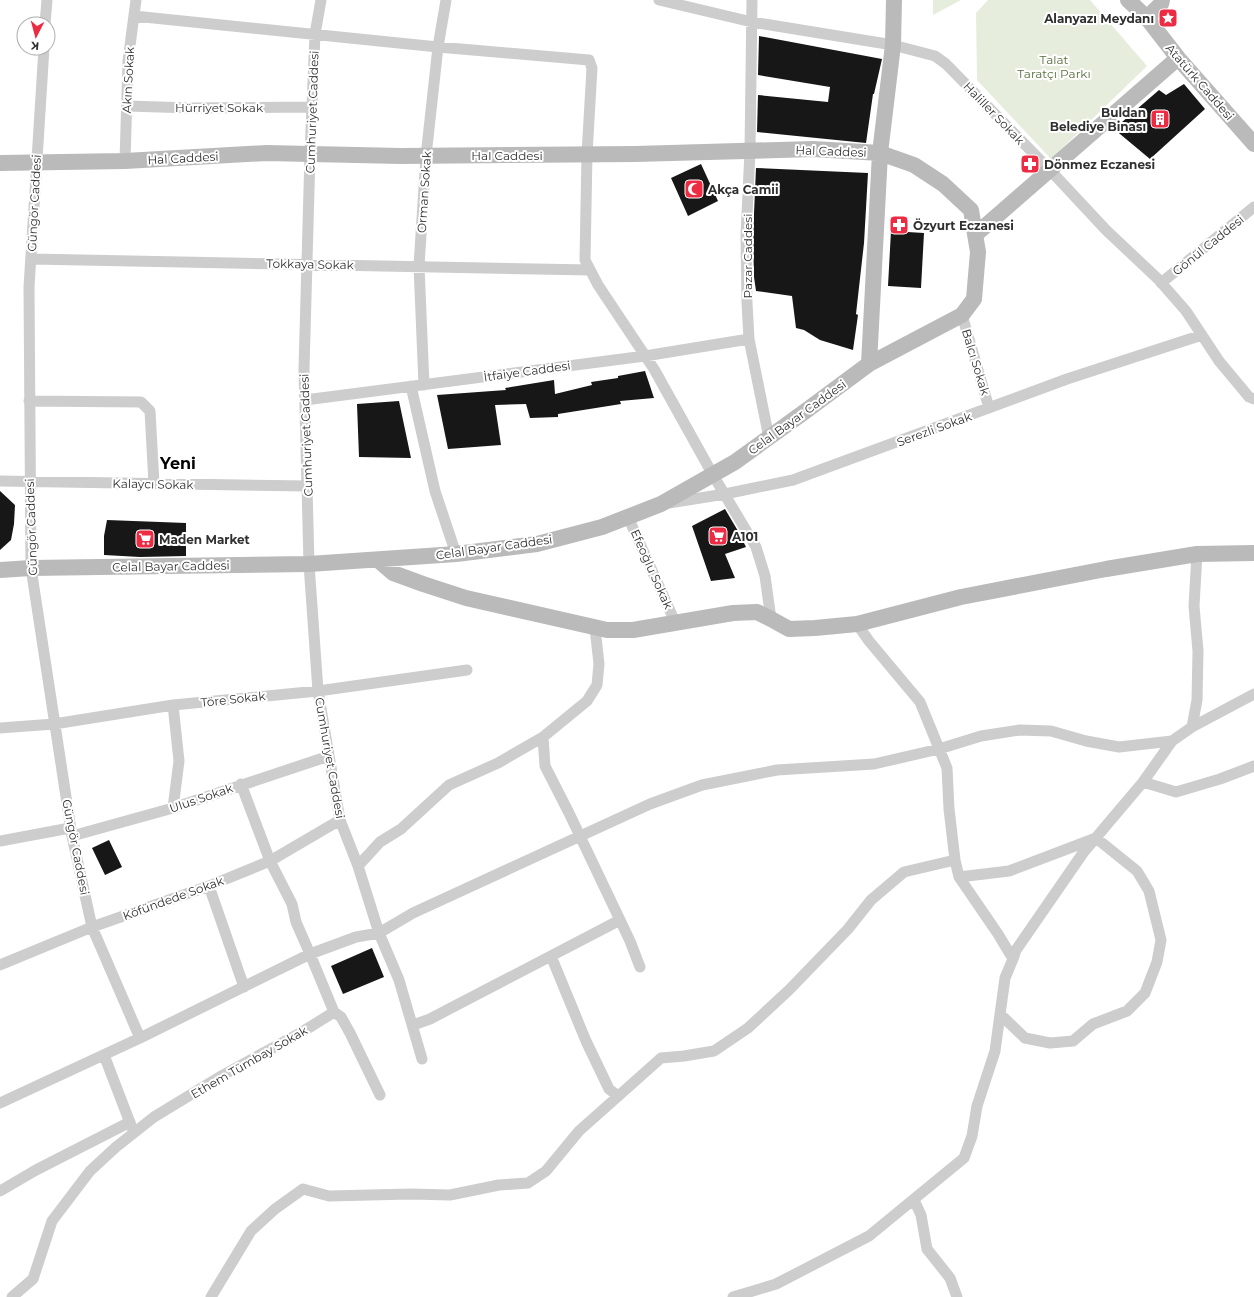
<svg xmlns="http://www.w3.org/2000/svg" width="1254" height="1297" font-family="Montserrat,sans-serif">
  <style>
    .green { fill: #e6eddd }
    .building { fill: #171717 }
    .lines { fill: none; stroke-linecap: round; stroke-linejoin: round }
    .street { stroke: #cdcdcd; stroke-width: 11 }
    .secondary { stroke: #bababa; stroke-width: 16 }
    .labels { text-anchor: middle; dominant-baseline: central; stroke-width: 4; stroke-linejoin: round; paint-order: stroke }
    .poi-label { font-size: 12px; font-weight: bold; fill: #303030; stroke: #fff; text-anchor: start }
    .park-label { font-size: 12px; fill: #556e3b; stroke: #fff }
    .street-label { font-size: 12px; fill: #303030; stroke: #fff }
    .district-label { font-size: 16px; font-weight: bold; fill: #000; stroke: #fff }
  </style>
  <rect width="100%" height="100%" fill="#fff"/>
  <path class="green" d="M933 0H961L933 15Z
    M988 0H1090L1147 66 1051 159 977 80 976 13Z"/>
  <path class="building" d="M759 36 882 59 874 94H873L866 143 757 132 758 95 828 102 830 87 758 75Z
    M1184 84 1205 109 1150 159 1114 129 1159 90 1166 95Z
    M701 164 718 201 688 216 671 178Z
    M756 168 868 173 864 243 856 314 858 315 853 350 820 340 804 330 796 328 792 296 756 291 754 277 753 236Z
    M891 231 924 233 921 288 888 286Z
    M645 371 654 398 620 401 621 404 558 414V417L530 418 526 404 495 405 501 445 448 449 437 395 506 390 505 388 554 380 555 394 592 385 591 382 618 378V376Z
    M399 401 411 458 359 457 357 404Z
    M0 491 15 505 14 524 11 540 0 550Z
    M725 509 738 531 746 547 725 554 735 578 711 581 692 526Z
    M107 520 186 523V556L140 557 104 555V536Z
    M109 840 122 867 105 875 92 848Z
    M372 948 384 977 343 994 331 966Z"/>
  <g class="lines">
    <path class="street" d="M321 0 315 34 310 154 304 369 309 564 318 691 340 820 358 866 379 933 399 980 422 1059
      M659 0 752 22 893 45 935 56 946 64 1050 170 1106 230 1158 279 1186 311 1219 361 1249 397 1254 399
      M752 0 750 151 746 236 747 303 749 339 769 438
      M134 16 438 47 589 60 592 68 587 154 585 260 598 285 654 369 713 475 756 547 765 576 771 619
      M45 24 47 0
      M44 48 29 287 31 568 72 836 92 927 140 1038
      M127 106 192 108 312 107
      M125 161 128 61 136 0
      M31 259 590 270
      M1161 283 1254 207
      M962 315 989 408
      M424 385 419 266 426 156 438 47 446 0
      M411 386 435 491 456 554
      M305 400 645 356 749 339
      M29 401 141 402 150 411 154 484
      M0 481 307 486
      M669 503 725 494 793 480 1067 379 1202 335
      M628 517 675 622
      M1192 727 1197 700 1198 651 1194 606 1197 554
      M0 728 54 724 173 705 318 691 467 670
      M543 737 545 766 569 813 630 941 640 967
      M1143 782 1176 792 1220 779 1254 766
      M173 808 179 761 173 705
      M72 836 173 808 329 756
      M0 841 70 828
      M358 866 380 842 401 829 449 785 498 763 543 737 587 701 597 685 599 664 595 628
      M959 877 1009 871 1096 838 1137 871 1149 891 1161 940 1157 962 1145 993 1127 1011 1093 1024 1073 1041 1050 1043 1025 1038 1000 1014
      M209 886 244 987
      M551 956 586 1041 609 1089 618 1096
      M1013 959 1016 950 1083 853 1143 782 1172 741 1192 727 1254 694
      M0 965 92 927 209 886 270 861 340 820
      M334 1012 341 1017 350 1033 380 1095
      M413 1025 430 1019 620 920
      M104 1055 132 1128
      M0 1103 140 1038 310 954 356 937 379 933 413 913 650 804 702 785 777 770 874 764 939 749 981 736 1020 730 1051 731 1086 741 1119 747 1172 741
      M0 1191 36 1170 130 1122
      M914 1200 921 1215 927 1249 950 1278 957 1297
      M12 1297 33 1279 52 1221 90 1171 116 1147 154 1117 223 1075 302 1032 334 1012 310 954 296 922 292 904 270 861 241 784
      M211 1297 251 1231 275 1209 303 1189 329 1196 411 1194 450 1195 499 1185 528 1183 546 1171 579 1131 661 1058 684 1056 714 1051 748 1028 789 990 848 929 871 900 904 872 955 860
      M733 1297 776 1284 869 1236 964 1158 972 1136 977 1106 995 1051 1005 978 1013 959 998 934 959 877 955 860 949 809 947 768 920 702 869 641 857 624"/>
    <path class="secondary" d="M1128 0 1147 18 1178 58 1254 144
      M1147 18 1161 4 1162 0
      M0 163 125 161 266 153 401 156 635 154 813 149 880 153 914 165 943 184 971 210 978 252 974 299 962 315 869 364 807 410 735 462 661 504 602 527 537 544 456 554 309 564 31 568 0 570
      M975 235 1178 58
      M869 364 880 153 893 45 894 0
      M378 560 393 573 423 584 466 598 607 630H633L733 613 757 612 771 619 789 629 815 628 857 624 961 597 1106 569 1197 554 1254 553"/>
  </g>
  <defs>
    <symbol id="sight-square" viewBox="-11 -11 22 22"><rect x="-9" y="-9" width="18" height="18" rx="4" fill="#ed2b43" stroke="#fff"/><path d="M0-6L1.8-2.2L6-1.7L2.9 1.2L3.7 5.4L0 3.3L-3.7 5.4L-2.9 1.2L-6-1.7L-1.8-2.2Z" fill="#fff"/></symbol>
    <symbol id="building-square" viewBox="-11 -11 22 22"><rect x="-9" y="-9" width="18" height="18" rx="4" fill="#ed2b43" stroke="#fff"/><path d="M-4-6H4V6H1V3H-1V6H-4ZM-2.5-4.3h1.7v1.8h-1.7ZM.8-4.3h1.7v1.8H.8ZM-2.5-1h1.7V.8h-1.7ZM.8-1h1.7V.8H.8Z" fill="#fff"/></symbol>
    <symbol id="pharmacy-square" viewBox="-11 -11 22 22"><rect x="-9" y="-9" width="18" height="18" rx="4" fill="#ed2b43" stroke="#fff"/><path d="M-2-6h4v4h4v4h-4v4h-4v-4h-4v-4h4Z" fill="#fff"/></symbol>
    <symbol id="mosque-square" viewBox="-11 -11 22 22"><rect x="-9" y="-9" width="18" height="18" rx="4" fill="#ed2b43" stroke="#fff"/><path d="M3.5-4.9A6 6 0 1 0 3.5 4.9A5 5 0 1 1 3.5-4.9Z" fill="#fff"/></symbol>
    <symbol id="supermarket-square" viewBox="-11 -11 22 22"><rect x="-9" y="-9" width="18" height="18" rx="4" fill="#ed2b43" stroke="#fff"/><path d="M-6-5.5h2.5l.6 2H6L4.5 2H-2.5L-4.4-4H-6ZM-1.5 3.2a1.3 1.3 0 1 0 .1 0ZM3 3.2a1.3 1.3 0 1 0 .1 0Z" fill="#fff"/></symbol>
  </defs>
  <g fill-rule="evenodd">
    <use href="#sight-square" x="1157" y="7" width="22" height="22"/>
    <use href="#building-square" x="1149" y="108" width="22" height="22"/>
    <use href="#pharmacy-square" x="1019" y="153" width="22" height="22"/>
    <use href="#mosque-square" x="683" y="178" width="22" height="22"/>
    <use href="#pharmacy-square" x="888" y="214" width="22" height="22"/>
    <use href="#supermarket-square" x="707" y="525" width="22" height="22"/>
    <use href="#supermarket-square" x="134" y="528" width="22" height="22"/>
  </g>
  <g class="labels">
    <g class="poi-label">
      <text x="1154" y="18" text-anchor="end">Alanyazı Meydanı</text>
      <text x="1146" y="112" text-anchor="end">Buldan<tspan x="1146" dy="14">Belediye Binası</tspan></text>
      <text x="1044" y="164">Dönmez Eczanesi</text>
      <text x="708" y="189">Akça Camii</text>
      <text x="913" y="225">Özyurt Eczanesi</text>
      <text x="732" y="536">A101</text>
      <text x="159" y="539">Maden Market</text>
    </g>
    <g class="park-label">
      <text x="1054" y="59">Talat<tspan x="1054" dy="14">Taratçı Parkı</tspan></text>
    </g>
    <g class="street-label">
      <text transform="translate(128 80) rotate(-87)">Akın Sokak</text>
      <text transform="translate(1200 82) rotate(49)">Atatürk Caddesi</text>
      <text x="219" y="107">Hürriyet Sokak</text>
      <text transform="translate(312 112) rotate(-88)">Cumhuriyet Caddesi</text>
      <text transform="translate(994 113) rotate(46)">Haliller Sokak</text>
      <text transform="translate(831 151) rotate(2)">Hal Caddesi</text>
      <text x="507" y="155">Hal Caddesi</text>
      <text transform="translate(183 158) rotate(-3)">Hal Caddesi</text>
      <text transform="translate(424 192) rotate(-86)">Orman Sokak</text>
      <text transform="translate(34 203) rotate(-87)">Güngör Caddesi</text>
      <text transform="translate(1208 245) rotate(-39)">Gönül Caddesi</text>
      <text transform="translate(747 256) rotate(-90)">Pazar Caddesi</text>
      <text transform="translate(310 264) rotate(1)">Tokkaya Sokak</text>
      <text transform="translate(976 362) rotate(73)">Balcı Sokak</text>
      <text transform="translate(527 371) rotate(-8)">İtfaiye Caddesi</text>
      <text transform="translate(797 417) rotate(-36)">Celal Bayar Caddesi</text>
      <text transform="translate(934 429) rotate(-20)">Serezli Sokak</text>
      <text transform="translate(306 435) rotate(-92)">Cumhuriyet Caddesi</text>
      <text transform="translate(153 484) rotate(1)">Kalaycı Sokak</text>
      <text transform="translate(31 527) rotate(-92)">Güngör Caddesi</text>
      <text transform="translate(494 547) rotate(-8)">Celal Bayar Caddesi</text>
      <text transform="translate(171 566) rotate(-1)">Celal Bayar Caddesi</text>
      <text transform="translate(652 569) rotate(66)">Efeoğlu Sokak</text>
      <text transform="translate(233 699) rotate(-6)">Töre Sokak</text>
      <text transform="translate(330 758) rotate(80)">Cumhuriyet Caddesi</text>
      <text transform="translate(201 798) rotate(-19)">Ulus Sokak</text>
      <text transform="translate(76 847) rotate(79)">Güngör Caddesi</text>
      <text transform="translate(173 898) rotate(-20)">Köfündede Sokak</text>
      <text transform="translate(249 1062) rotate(-30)">Ethem Tümbay Sokak</text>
    </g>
    <g class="district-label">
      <text x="178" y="463">Yeni</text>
    </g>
  </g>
  <g transform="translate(36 36) rotate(186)"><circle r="19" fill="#ffffff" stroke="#acacac"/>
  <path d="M0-3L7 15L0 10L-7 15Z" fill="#ed2b43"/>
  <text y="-6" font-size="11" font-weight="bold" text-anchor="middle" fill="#303030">K</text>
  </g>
</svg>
